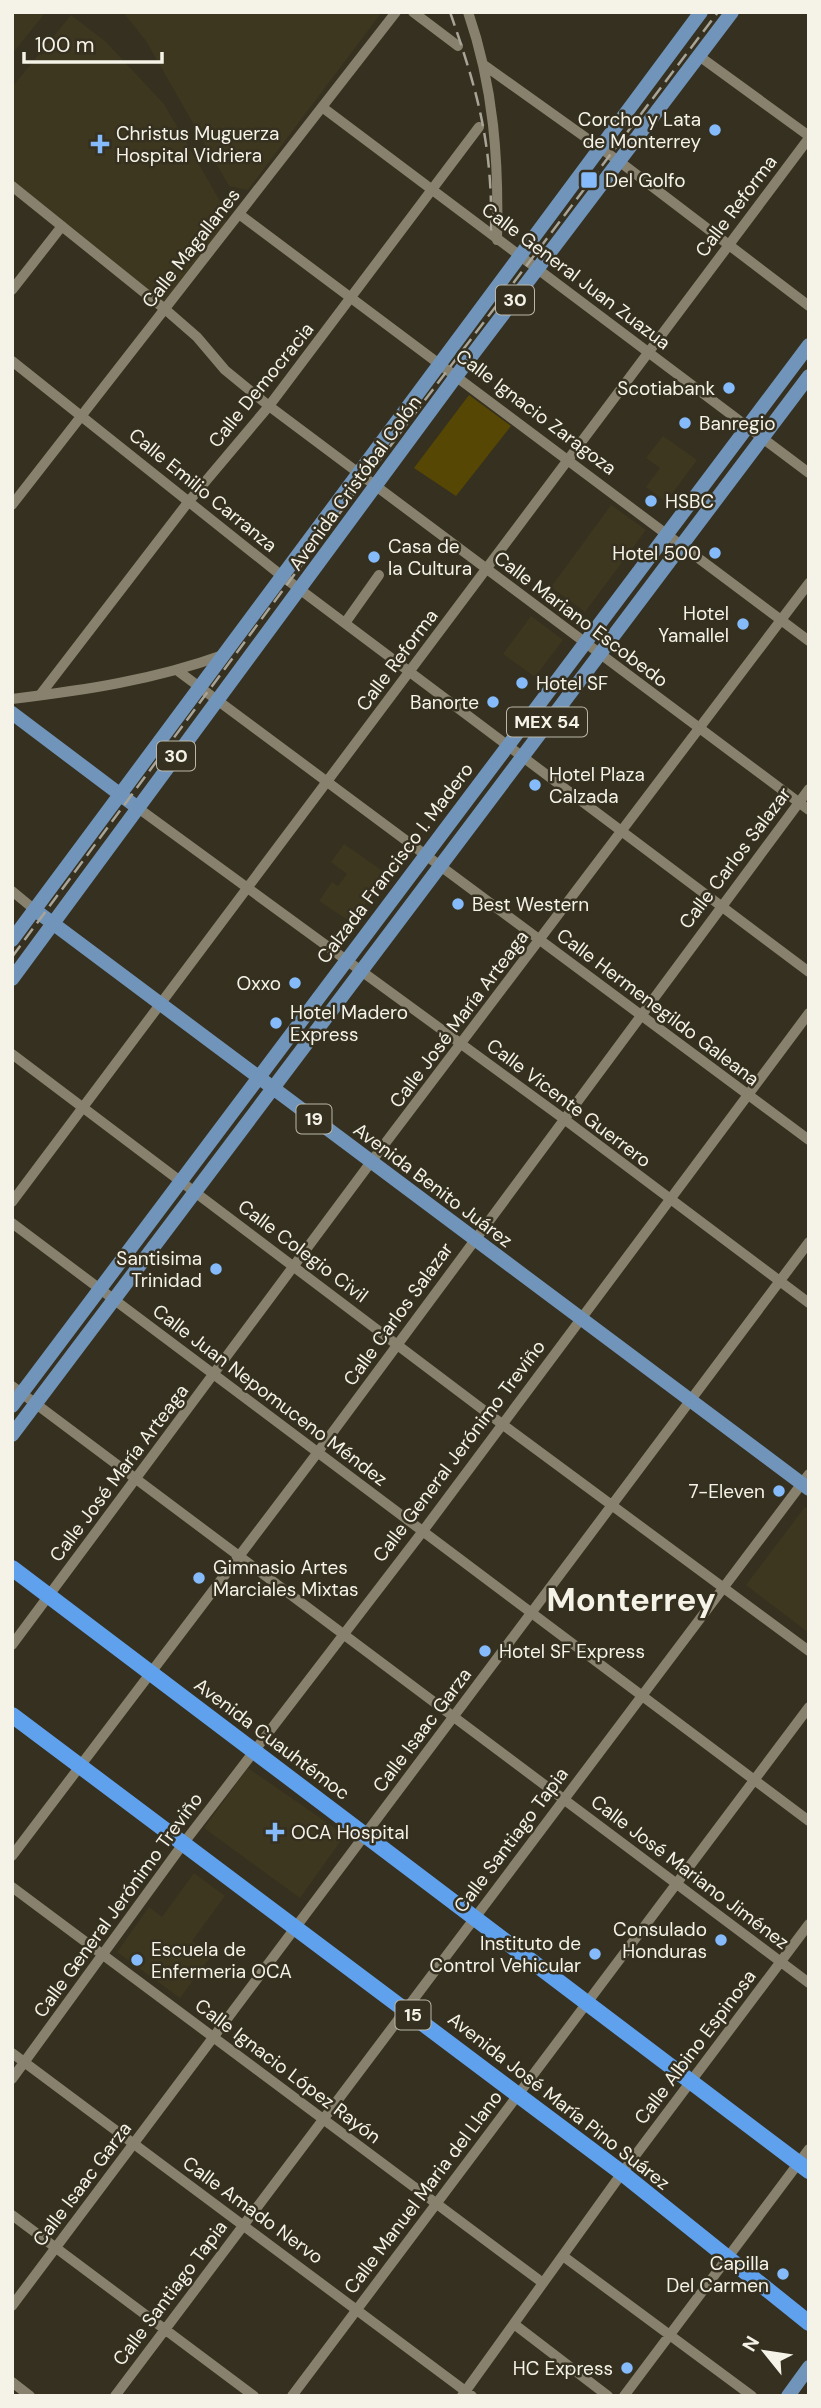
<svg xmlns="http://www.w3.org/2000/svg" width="821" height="2408" font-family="'DM Sans',sans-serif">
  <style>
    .built { fill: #3e371f }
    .green { fill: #574704 }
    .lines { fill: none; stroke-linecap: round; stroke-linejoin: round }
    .minor { stroke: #87816d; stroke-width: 10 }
    .major { stroke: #7094ba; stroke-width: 14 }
    .highway { stroke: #60a1ed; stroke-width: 16 }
    .rail { stroke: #a8a497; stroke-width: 2.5; stroke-dasharray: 14 7; stroke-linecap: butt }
    .poi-dot { fill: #86bbfb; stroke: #35301f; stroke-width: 2.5 }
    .labels { text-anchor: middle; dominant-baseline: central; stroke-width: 5; stroke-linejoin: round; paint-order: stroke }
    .shield { fill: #35301f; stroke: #bbb8ab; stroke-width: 2 }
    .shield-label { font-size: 18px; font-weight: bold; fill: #f5f2e7 }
    .poi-label { font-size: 19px; fill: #f5f2e7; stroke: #35301f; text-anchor: start }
    .street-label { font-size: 19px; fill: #f5f2e7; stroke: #35301f }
    .town-label { font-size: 33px; font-weight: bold; fill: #f5f2e7; stroke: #35301f }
  </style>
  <rect width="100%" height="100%" fill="#35301f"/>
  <path class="built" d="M12 12H46L12 54Z
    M123 12H382L248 190 229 186 146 41Z
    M71 15 106 42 164 104 227 213 225 225 163 302 12 183V87Z
    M663 436 697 460 666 502 646 487 660 468 646 458Z
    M611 505 646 530 585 612 551 587Z
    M531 616 563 640 535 677 503 654Z
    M344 844 387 874 352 923 319 901 332 882 338 886 347 874 331 862Z
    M805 1507 809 1510V1633L746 1585Z
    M248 1768 345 1835 300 1898 204 1828Z
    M194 1873 225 1896 192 1941 211 1956 180 1998 117 1952 149 1907 162 1917Z"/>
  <path class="green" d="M469 395 511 426 456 496 414 468Z"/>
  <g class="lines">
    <path class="minor" d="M413 12 458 46
      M468 12C494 87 499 162 497 240
      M699 56 809 136
      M484 65 620 162 809 306
      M322 107 809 473
      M12 186 166 310 197 337 225 370 269 406 809 810
      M239 214 809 641
      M12 290 62 226
      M12 361 282 576 809 972
      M12 505 396 12
      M345 623 379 575
      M178 671 809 1140
      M40 695 189 501 269 406 479 127
      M12 699C85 690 154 680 223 655
      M138 808 564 1119 809 1303
      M12 891 35 910
      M12 1054 502 1424 809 1651
      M12 1202 809 138
      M12 1223 809 1821
      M12 1386 809 1983
      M12 1645 371 1162 809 583
      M12 1856 318 1452 809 789
      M12 1887 543 2283
      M12 2053 472 2396
      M12 2079 183 1844 423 1531 809 1013
      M12 2215 254 2396
      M563 2256 752 2396
      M12 2306 809 1242
      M514 2324 608 2396
      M12 2382 30 2396
      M115 2396 809 1474
      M292 2396 809 1707
      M462 2396 622 2173 809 1924
      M624 2396 809 2149"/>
    <path class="major" d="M12 713 138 808
      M35 910 809 1489
      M12 940 701 12
      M12 979 457 375 732 12
      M12 1406 809 345
      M12 1435 809 376
      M788 2396 809 2367"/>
    <path class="highway" d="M12 1568 809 2171
      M12 1715 622 2173 809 2323"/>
    <path class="rail" d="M450 12C479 95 493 147 491 236
      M12 957 345 506 718 12"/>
  </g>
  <g class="poi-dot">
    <circle cx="715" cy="130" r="7"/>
    <path d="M96.5 133.5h7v7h7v7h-7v7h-7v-7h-7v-7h7z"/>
    <rect x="580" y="171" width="18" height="18" rx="3.5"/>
    <circle cx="729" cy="388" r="7"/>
    <circle cx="685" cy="423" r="7"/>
    <circle cx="651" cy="501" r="7"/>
    <circle cx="715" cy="553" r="7"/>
    <circle cx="374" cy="557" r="7"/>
    <circle cx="743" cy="624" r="7"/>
    <circle cx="522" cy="683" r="7"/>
    <circle cx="493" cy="702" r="7"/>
    <circle cx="535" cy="785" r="7"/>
    <circle cx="458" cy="904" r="7"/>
    <circle cx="295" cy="983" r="7"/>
    <circle cx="276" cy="1023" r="7"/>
    <circle cx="216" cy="1269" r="7"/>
    <circle cx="779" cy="1491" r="7"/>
    <circle cx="199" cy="1578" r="7"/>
    <circle cx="485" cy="1651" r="7"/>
    <path d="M271.5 1821.5h7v7h7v7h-7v7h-7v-7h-7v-7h7z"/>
    <circle cx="721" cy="1940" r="7"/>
    <circle cx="595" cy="1954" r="7"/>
    <circle cx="137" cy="1960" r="7"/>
    <circle cx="783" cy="2274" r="7"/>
    <circle cx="627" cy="2368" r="7"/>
  </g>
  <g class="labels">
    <g class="shield">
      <rect x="496" y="285.5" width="38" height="29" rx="5"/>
      <rect x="507" y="707.5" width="80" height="29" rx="5"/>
      <rect x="157" y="741.5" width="38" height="29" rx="5"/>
      <rect x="296.5" y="1104.5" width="35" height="29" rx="5"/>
      <rect x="395.5" y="2000.5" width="35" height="29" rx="5"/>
    </g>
    <g class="shield-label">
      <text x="515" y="300">30</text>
      <text x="547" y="722">MEX 54</text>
      <text x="176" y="756">30</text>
      <text x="314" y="1119">19</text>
      <text x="413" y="2015">15</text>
    </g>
    <g class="poi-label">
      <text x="701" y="119" text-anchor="end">Corcho y Lata<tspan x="701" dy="22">de Monterrey</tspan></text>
      <text x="116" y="133">Christus Muguerza<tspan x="116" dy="22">Hospital Vidriera</tspan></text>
      <text x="605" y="180">Del Golfo</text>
      <text x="715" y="388" text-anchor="end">Scotiabank</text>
      <text x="699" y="423">Banregio</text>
      <text x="665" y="501">HSBC</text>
      <text x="388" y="546">Casa de<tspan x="388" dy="22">la Cultura</tspan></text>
      <text x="701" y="553" text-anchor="end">Hotel 500</text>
      <text x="729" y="613" text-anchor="end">Hotel<tspan x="729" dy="22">Yamallel</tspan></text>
      <text x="536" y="683">Hotel SF</text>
      <text x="479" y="702" text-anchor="end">Banorte</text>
      <text x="549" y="774">Hotel Plaza<tspan x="549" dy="22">Calzada</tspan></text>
      <text x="472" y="904">Best Western</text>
      <text x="281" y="983" text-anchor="end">Oxxo</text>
      <text x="290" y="1012">Hotel Madero<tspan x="290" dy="22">Express</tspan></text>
      <text x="202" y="1258" text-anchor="end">Santisima<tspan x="202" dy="22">Trinidad</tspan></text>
      <text x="765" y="1491" text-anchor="end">7-Eleven</text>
      <text x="213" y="1567">Gimnasio Artes<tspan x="213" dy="22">Marciales Mixtas</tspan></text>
      <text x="499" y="1651">Hotel SF Express</text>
      <text x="291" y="1832">OCA Hospital</text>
      <text x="707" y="1929" text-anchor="end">Consulado<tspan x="707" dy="22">Honduras</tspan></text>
      <text x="581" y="1943" text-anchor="end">Instituto de<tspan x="581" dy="22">Control Vehicular</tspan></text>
      <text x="151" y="1949">Escuela de<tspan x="151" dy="22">Enfermeria OCA</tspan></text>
      <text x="769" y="2263" text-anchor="end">Capilla<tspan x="769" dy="22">Del Carmen</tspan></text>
      <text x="613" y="2368" text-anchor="end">HC Express</text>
    </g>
    <g class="street-label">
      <text transform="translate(736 206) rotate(-53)">Calle Reforma</text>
      <text transform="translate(191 248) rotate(-52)">Calle Magallanes</text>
      <text transform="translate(576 276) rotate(37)">Calle General Juan Zuazua</text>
      <text transform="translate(261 385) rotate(-51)">Calle Democracia</text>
      <text transform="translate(536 412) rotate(37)">Calle Ignacio Zaragoza</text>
      <text transform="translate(355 483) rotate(-54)">Avenida Cristóbal Colón</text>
      <text transform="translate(203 490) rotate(39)">Calle Emilio Carranza</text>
      <text transform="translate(581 619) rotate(37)">Calle Mariano Escobedo</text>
      <text transform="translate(397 660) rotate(-53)">Calle Reforma</text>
      <text transform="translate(735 858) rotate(-53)">Calle Carlos Salazar</text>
      <text transform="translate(395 863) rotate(-53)">Calzada Francisco I. Madero</text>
      <text transform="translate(658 1007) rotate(37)">Calle Hermenegildo Galeana</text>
      <text transform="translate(459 1019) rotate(-53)">Calle José María Arteaga</text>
      <text transform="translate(569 1103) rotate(37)">Calle Vicente Guerrero</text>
      <text transform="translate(433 1185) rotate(37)">Avenida Benito Juárez</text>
      <text transform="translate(303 1251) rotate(37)">Calle Colegio Civil</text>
      <text transform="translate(398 1314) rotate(-54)">Calle Carlos Salazar</text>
      <text transform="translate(270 1395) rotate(37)">Calle Juan Nepomuceno Méndez</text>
      <text transform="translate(459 1451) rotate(-53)">Calle General Jerónimo Treviño</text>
      <text transform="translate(119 1473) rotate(-53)">Calle José María Arteaga</text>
      <text transform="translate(422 1730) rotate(-53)">Calle Isaac Garza</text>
      <text transform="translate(272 1739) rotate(37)">Avenida Cuauhtémoc</text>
      <text transform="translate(511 1840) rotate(-53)">Calle Santiago Tapia</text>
      <text transform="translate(690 1872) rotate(37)">Calle José Mariano Jiménez</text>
      <text transform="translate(118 1905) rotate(-54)">Calle General Jerónimo Treviño</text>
      <text transform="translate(695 2047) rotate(-53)">Calle Albino Espinosa</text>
      <text transform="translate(288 2071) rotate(37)">Calle Ignacio López Rayón</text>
      <text transform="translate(559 2101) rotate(38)">Avenida José María Pino Suárez</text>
      <text transform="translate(82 2184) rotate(-53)">Calle Isaac Garza</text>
      <text transform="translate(423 2192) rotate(-53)">Calle Manuel Maria del Llano</text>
      <text transform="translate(253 2210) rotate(36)">Calle Amado Nervo</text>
      <text transform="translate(170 2293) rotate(-53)">Calle Santiago Tapia</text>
    </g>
    <g class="town-label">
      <text x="631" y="1599">Monterrey</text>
    </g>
  </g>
  <rect width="821" height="2408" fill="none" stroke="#f5f2e7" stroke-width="28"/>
  <g transform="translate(765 2352) rotate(300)" stroke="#35301f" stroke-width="5" paint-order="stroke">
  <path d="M0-5L12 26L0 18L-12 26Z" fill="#f5f2e7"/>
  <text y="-10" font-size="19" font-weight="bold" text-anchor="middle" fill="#f5f2e7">N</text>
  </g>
  <path d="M24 52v10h138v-10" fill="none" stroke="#f5f2e7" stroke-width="3.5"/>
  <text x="35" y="52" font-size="21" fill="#f5f2e7" stroke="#35301f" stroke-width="5" paint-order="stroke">100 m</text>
</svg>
